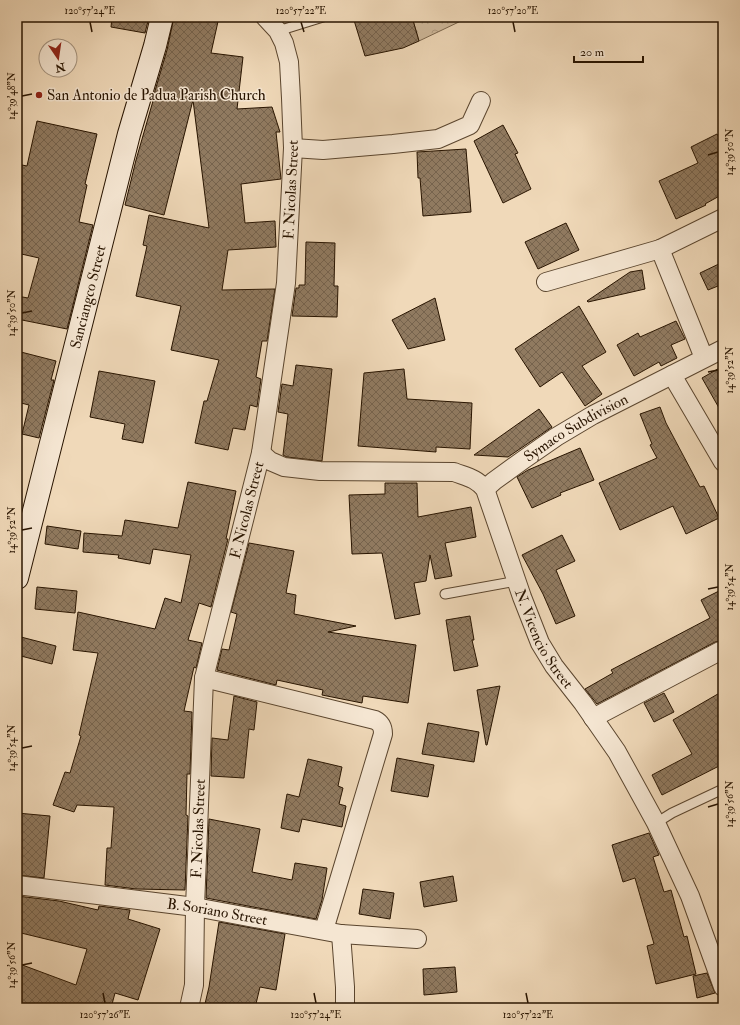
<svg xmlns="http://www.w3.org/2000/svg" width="740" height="1025" font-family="'IM FELL Double Pica',serif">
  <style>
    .park { fill: url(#park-crowns); stroke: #7b664d }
    .building { fill: url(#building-cross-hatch); stroke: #281400 }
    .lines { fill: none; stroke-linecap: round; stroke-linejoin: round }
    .lane-casing { stroke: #5a452e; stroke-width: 11 }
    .street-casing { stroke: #5a452e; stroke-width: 20 }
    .secondary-casing { stroke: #281400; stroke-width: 24 }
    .lane { stroke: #f5e6d2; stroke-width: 9 }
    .street { stroke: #f5e6d2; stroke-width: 18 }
    .secondary { stroke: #f5e6d2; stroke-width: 22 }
    .ticks { fill: none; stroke: #281400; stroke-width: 1.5 }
    .poi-dot { fill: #8f2418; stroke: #f5e6d2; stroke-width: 1.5 }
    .labels { text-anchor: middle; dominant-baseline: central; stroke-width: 3; stroke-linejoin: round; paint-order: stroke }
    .poi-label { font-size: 15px; fill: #281400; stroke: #f5e6d2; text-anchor: start }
    .street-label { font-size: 15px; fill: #281400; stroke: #f5e6d2 }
    .neatline { fill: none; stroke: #281400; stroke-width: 1.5 }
    .ticks-label { font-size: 10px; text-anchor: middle; fill: #281400 }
  </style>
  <defs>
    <pattern id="park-crowns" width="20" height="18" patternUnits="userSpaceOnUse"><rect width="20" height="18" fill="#ceb89a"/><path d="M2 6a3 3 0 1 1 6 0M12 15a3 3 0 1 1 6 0" fill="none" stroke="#b19d83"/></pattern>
    <pattern id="building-cross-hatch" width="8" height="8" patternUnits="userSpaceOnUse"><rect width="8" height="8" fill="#907a60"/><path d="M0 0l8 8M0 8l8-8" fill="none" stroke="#76634d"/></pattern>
  </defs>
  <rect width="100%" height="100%" fill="#f0d9b9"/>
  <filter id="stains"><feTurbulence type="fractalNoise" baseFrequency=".005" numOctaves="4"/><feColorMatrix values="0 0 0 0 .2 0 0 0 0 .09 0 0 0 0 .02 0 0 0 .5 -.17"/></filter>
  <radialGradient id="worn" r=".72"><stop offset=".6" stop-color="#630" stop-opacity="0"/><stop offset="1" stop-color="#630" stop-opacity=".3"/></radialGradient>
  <path class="park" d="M412 17H456L463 20 419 41Z"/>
  <path class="building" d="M112 17H149L145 33 111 27Z
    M174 17H219L211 53 243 57 237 109 272 107 280 132H276L281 179 241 184 245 223 275 221 276 247 228 250 222 290 275 289 267 341H262L256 377 261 379 257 407 250 405 245 430 233 428 228 450 195 443 204 401H207L219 360 171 350 181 306 136 296 147 246 143 245 149 215 209 228 193 100 164 215 125 205 136 160 153 101H152L167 50Z
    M353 17H412L419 41 403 48 365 56Z
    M37 121 97 134 85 184 87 185 79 222 93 225 67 329 17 319V296L28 298 39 258 17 253V164L27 166Z
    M503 125 518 153 515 154 531 189 503 203 474 141Z
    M717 134 723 145V194L705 204 706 205 676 219 659 181 698 163 691 147Z
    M466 149 471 212 423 216 420 178H418L417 152Z
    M566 223 579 250 538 269 525 242Z
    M306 242 335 243 334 286H338L337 317 292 316 296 288H299V285H305Z
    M723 262V284L708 290 700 273Z
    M642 270 645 289 588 302 587 301 630 272Z
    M435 298 445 340 408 349 392 320Z
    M579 306 606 352 582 366 602 394 585 406 562 372 540 387 515 349Z
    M676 321 685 339 671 345 677 358 661 366 659 362 634 376 617 345 638 333 640 337Z
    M17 351 56 361 51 380H54L39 438 22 434 29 405 17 402Z
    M296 365 332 369 322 461 287 457 283 455 288 414 278 412 282 384 293 386Z
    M723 366V415L702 378Z
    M404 369 407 399 472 403 470 449 436 447V452L358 446 364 373Z
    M99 371 155 381 143 443 122 439 125 424 90 417Z
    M660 407 666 423 700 487 704 486 719 518 686 534 673 506 620 530 599 483 657 458 650 445 652 444 640 414Z
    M539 409 552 427 508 457 474 455Z
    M580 448 594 480 560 493 561 495 532 508 517 477 528 470Z
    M188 482 236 491 226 539H228L211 607 199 603 188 640 202 643 196 668 194 667 184 711 192 712 190 774H187L186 815 188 816 185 890 136 889 105 885 107 848H111L114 807 77 805 74 812 53 805 65 772 70 773 81 736 79 735 98 653 73 650 78 612 155 629 165 598 181 603 191 555 153 549 150 564 118 558 119 555 83 552 84 533 122 536 125 520 178 528Z
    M385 483H417L418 517 471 507 476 537 445 543 452 576 435 579 430 555 426 581 414 583 420 614 395 619 382 553 352 554 349 495 385 494Z
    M47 526 81 531 78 549 45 544Z
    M562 535 575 561 556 570 575 616 556 624 543 594 522 555Z
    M249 543 294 551 286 593 296 595 294 614 356 626 328 632 416 645 408 703 363 696 362 703 322 695 323 690 277 680 276 685 217 670 222 649 229 650 237 614 231 612Z
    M37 587 77 591 75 613 35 609Z
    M723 589V641H720L715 642 597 704 585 689 613 673 611 670 710 618 701 600Z
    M470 616 474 640H472L478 666 454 671 446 620Z
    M17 636 56 646 52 664 17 655Z
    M500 686 487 745H486L477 690Z
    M723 691V764L662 795 652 775 692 754 673 720Z
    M664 693 674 712 654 722 644 703Z
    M234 696 257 702 254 730 249 729 244 778 211 776 212 738 228 740Z
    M428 723 479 732 474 762 422 754Z
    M397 758 434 765 428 797 391 791Z
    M308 759 342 767 338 786 343 788 339 804 346 806 342 827 302 819 299 832 281 828 287 794 299 797Z
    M17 813 50 816 44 878 17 875Z
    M209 819 260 829 252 872 292 880 295 863 327 868 322 900 316 919 206 898Z
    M649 833 659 855 653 857 664 892 671 890 684 937 687 936 696 974 656 984 647 946 654 944 635 878 623 882 612 845Z
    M453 876 457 901 424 907 420 882Z
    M363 889 394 893 390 919 359 914Z
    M17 896 59 901 98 910 99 906 130 910 128 919 160 929 138 1000 115 993 111 1008H17V963L76 985 87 949 17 932Z
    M219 922 285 934 276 990 260 987 255 1008H204L209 987Z
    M455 967 457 992 424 995 423 969Z
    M707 973 715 993 697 998 693 976Z"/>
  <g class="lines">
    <defs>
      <path id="lane" d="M278 31 323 17
        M445 594 517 581
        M656 823 672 813 723 789"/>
      <g id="street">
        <path d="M293 148 323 150 393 144 438 139 470 125 481 101"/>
        <path d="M660 249 704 358"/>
        <path d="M546 282 660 249 723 218"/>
        <path d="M672 375 723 462"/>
        <path id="s1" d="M261 453 270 461 284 467 320 471 454 472C467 477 476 478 485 489L522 597 540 643 554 666 583 703 617 752 656 823 690 896 723 987"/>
        <path id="s2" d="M485 489 494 481 523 460 556 437 593 415 723 349"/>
        <path d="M204 678 375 720C381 723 383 727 383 734L324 930"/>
        <path d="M593 718 720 651"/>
        <path id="s3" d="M17 885 195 907 341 934 417 939"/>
        <path d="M341 934 345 987V1008"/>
        <path id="s4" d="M189 1008 194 985 195 907 204 678 261 453 286 283 293 148 291 98 289 62 284 43 278 31 265 17"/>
      </g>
      <g id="secondary">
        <path id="s5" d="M17 578 129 134 155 46 162 17"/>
      </g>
    </defs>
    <use href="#lane" class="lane-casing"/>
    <use href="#street" class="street-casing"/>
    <use href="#secondary" class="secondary-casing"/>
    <use href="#lane" class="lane"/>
    <use href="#street" class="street"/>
    <use href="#secondary" class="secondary"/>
  </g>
  <path class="ticks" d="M90 22 92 32M301 22 304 32M513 22 515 32M22 96 32 94M708 155 718 152M22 313 32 311M708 372 718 370M22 530 32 528M708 589 718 587M22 748 32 746M708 807 718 804M22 965 32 963M103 993 105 1003M314 993 316 1003M526 993 528 1003"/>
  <circle class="poi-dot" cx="39" cy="95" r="4"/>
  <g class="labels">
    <g class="poi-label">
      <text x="47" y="95">San Antonio de Padua Parish Church</text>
    </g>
    <g class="street-label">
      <text stroke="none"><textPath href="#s4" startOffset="828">F. Nicolas Street</textPath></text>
      <text stroke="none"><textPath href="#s5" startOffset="290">Sanciangco Street</textPath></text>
      <text stroke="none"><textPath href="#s2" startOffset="110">Symaco Subdivision</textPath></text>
      <text stroke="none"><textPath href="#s4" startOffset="504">F. Nicolas Street</textPath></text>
      <text stroke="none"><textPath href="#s1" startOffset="395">N. Vicencio Street</textPath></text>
      <text stroke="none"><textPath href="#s4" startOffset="180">F. Nicolas Street</textPath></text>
      <text stroke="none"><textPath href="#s3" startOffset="202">B. Soriano Street</textPath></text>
    </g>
  </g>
  <rect width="740" height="1025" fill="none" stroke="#f0d9b9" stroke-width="44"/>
  <g transform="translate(58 58) rotate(167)"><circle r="19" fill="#f5e6d2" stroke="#a3927e"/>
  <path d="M0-3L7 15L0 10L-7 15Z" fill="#8f2418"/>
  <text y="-6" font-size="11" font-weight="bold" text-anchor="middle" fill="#281400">N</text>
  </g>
  <path d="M574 56v6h69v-6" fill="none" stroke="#281400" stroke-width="2"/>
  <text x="580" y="56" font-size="12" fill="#281400" stroke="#f5e6d2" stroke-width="3" paint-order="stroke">20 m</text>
  <rect x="22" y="22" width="696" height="981" class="neatline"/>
  <g class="ticks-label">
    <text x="90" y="14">120°57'24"E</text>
    <text x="301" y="14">120°57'22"E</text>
    <text x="513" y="14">120°57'20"E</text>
    <text transform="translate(11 96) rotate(-90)" y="4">14°39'48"N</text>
    <text transform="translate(729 152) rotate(-90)" y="4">14°39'50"N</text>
    <text transform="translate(11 313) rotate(-90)" y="4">14°39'50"N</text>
    <text transform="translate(729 370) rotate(-90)" y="4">14°39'52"N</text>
    <text transform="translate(11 530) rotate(-90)" y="4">14°39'52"N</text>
    <text transform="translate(729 587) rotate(-90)" y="4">14°39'54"N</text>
    <text transform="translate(11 748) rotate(-90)" y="4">14°39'54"N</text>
    <text transform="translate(729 804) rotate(-90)" y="4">14°39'56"N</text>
    <text transform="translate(11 965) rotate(-90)" y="4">14°39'56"N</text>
    <text x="105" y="1018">120°57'26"E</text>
    <text x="316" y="1018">120°57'24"E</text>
    <text x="528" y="1018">120°57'22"E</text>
  </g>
  <rect width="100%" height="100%" filter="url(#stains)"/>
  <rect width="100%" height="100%" fill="url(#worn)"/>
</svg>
